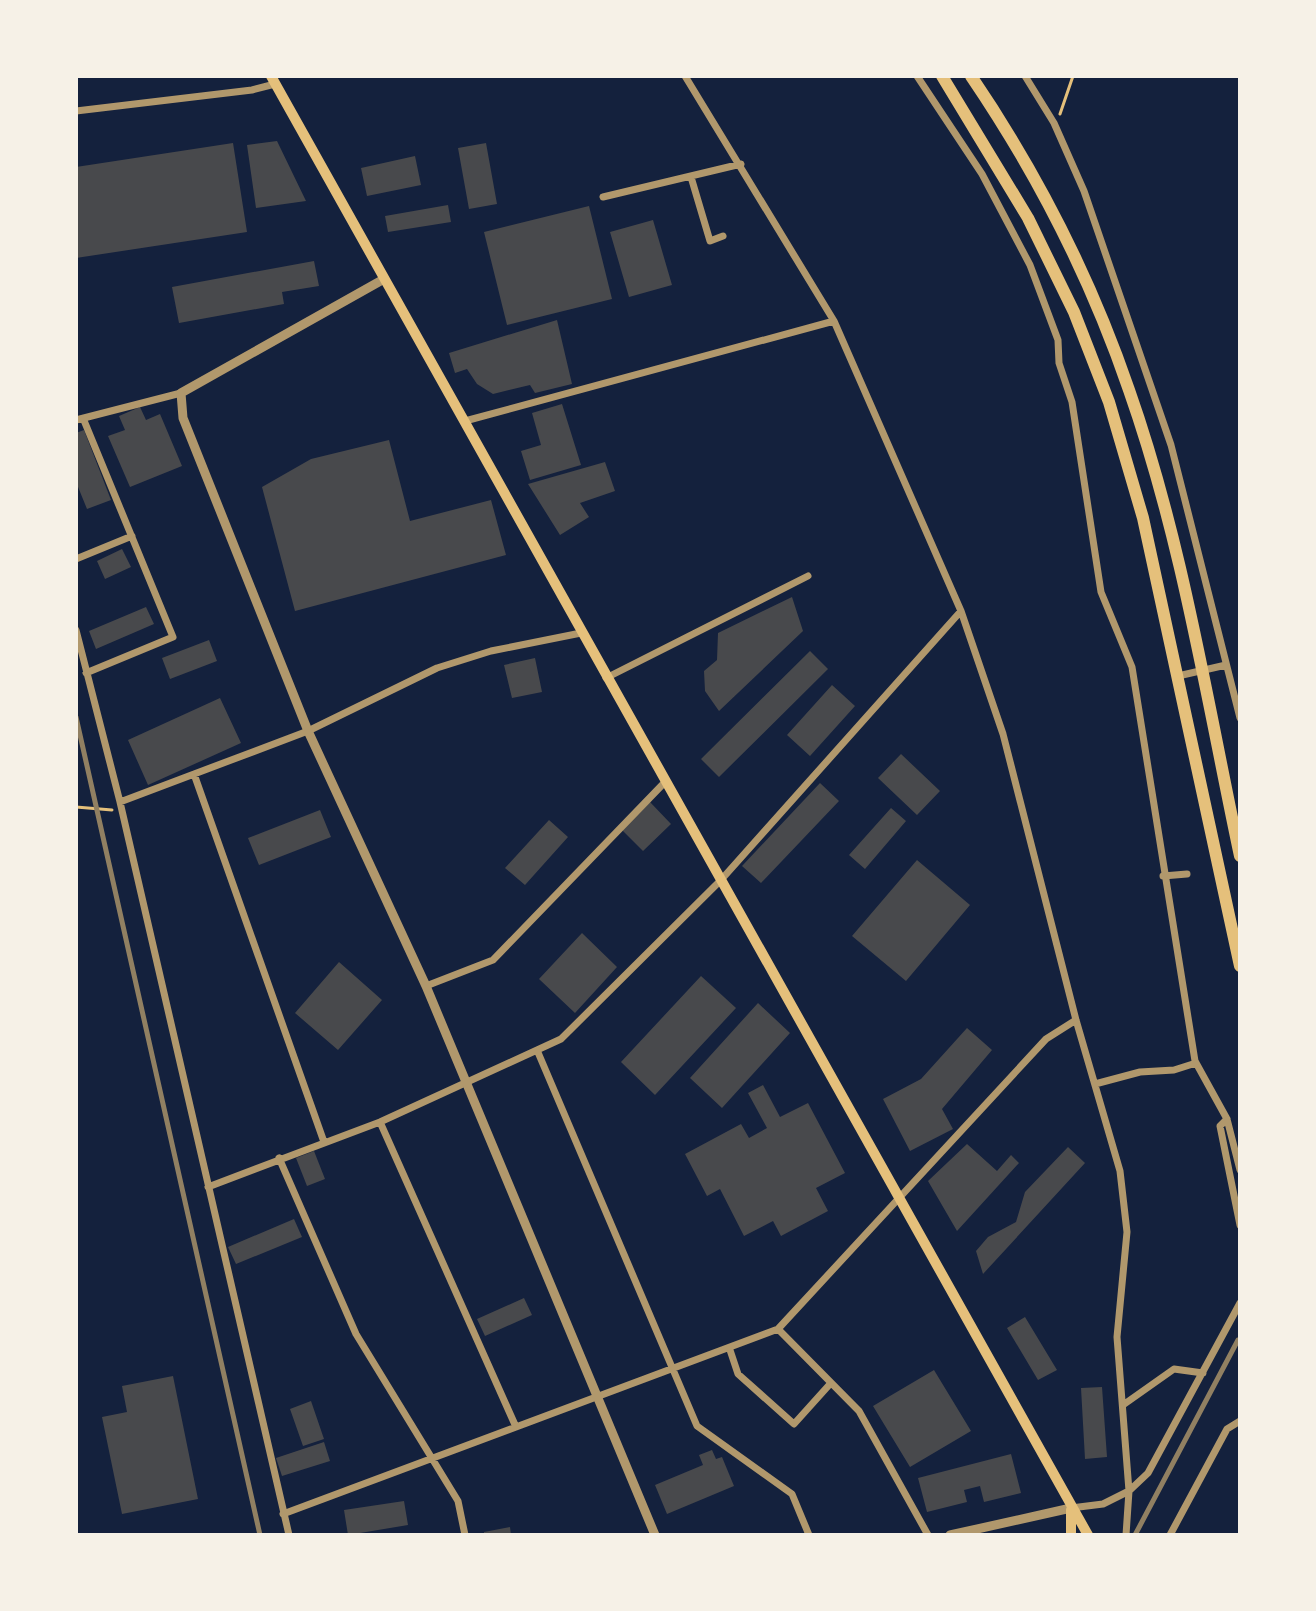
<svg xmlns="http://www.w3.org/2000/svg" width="1316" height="1611" font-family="'Work Sans',sans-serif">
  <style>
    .building { fill: #48494c }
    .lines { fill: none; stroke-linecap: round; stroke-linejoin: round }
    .path { stroke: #e5c07b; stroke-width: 3 }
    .minor { stroke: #b1986c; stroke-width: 7 }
    .tertiary { stroke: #b1986c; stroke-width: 9 }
    .secondary { stroke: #e5c07b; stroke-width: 10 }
    .trunk { stroke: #e5c07b; stroke-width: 12 }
    .rail { stroke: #918062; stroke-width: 5 }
  </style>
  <rect width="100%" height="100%" fill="#14213d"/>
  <path class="building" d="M277 141 306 201 256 208 247 145Z
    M233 143 247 232 76 258V167Z
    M486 143 497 204 469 209 458 148Z
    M415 156 421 185 367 196 361 168Z
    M448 205 451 222 388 232 385 216Z
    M589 206 612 299 507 325 484 232Z
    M653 220 672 285 629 297 610 232Z
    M314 261 319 286 282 292 284 304 179 323 172 287Z
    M557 320 572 384 535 393 530 385 493 394 477 384 467 369 455 373 449 353Z
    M562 404 581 465 530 480 521 451 541 445 532 413Z
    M140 407 146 420 160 414 182 466 130 487 108 436 125 430 119 416Z
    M84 430 111 500 87 509 76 482V433Z
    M389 440 410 521 491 500 506 555 295 611 262 487 311 459Z
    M605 462 615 491 580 503 589 517 560 535 528 484Z
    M122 549 131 567 105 579 97 561Z
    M792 597 803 631 719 711 705 691 704 671 717 660 718 633Z
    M146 607 154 624 96 649 89 631Z
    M209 640 217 661 170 679 162 658Z
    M810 651 828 669 719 777 701 759Z
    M535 658 542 692 512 698 504 665Z
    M832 685 855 706 810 756 787 735Z
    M220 698 241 743 148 785 128 740Z
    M901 754 940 791 917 815 878 778Z
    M820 783 839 801 761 883 742 866Z
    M650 802 671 824 643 851 622 830Z
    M891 808 906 821 865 869 849 855Z
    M320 810 331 837 259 865 248 838Z
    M549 820 568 837 525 885 505 868Z
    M917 860 970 905 906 981 852 936Z
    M582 933 617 967 575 1013 539 979Z
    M339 962 382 1000 338 1050 295 1013Z
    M701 976 736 1008 655 1095 621 1062Z
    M758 1003 790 1033 722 1108 690 1078Z
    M967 1028 992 1050 942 1109 953 1129 910 1151 883 1099 921 1079Z
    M763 1085 780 1117 808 1103 845 1173 816 1188 828 1211 781 1236 773 1221 744 1236 720 1189 707 1196 685 1154 741 1124 749 1138 767 1128 748 1093Z
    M967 1144 997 1171 1011 1155 1019 1163 957 1231 928 1181Z
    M1068 1147 1085 1163 983 1274 976 1251 988 1237 1016 1222 1025 1192Z
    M314 1151 325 1179 307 1186 296 1158Z
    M294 1219 302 1237 236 1264 228 1247Z
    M524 1298 532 1315 485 1336 477 1319Z
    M1025 1317 1057 1370 1038 1380 1007 1328Z
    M934 1370 971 1431 910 1467 873 1406Z
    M173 1376 198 1499 122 1514 102 1417 127 1412 122 1386Z
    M1102 1387 1107 1457 1085 1459 1081 1388Z
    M311 1401 324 1439 303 1446 290 1409Z
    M324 1442 330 1461 282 1476 276 1458Z
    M712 1450 716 1459 722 1457 734 1486 667 1514 655 1485 703 1465 699 1455Z
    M1011 1454 1021 1493 984 1502 980 1486 964 1490 967 1502 927 1512 918 1478Z
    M404 1501 408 1525 348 1535 344 1510Z
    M510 1527 511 1535H484V1532Z"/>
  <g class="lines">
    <path class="path" d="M1060 114 1073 76
      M76 807 112 810"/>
    <path class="minor" d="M685 76 834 321 961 611 1003 734 1076 1020 1120 1171 1127 1232 1117 1337 1129 1491 1103 1504 1071 1508
      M917 76 982 174 1030 265 1058 340 1059 363 1072 402 1101 592 1132 667 1195 1061 1227 1119 1240 1170
      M1025 76 1054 123 1084 191 1171 445 1240 718
      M76 111 252 90 275 84
      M691 177 710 241 723 236
      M603 197 741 164
      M83 418 173 637 86 673
      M76 420 181 393
      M465 421 834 321
      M76 559 132 536
      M76 630 120 802 289 1535
      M1178 676 1226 665
      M606 678 808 576
      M194 774 324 1142
      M120 802 308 731 437 668 491 651 581 633
      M1163 876 1187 874
      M426 986 493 960 665 782
      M537 1050 697 1426 792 1494 809 1535
      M1095 1084 1140 1072 1174 1070 1196 1063
      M1227 1119 1220 1126 1240 1225
      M380 1122 516 1427
      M279 1158 356 1334 458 1501 465 1535
      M208 1187 380 1122 561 1039 721 880 961 611
      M778 1329 859 1411 928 1535
      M730 1350 738 1374 794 1424 830 1384
      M1123 1405 1174 1369 1203 1373
      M283 1514 778 1329 1046 1039 1076 1020
      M1126 1535 1129 1491 1148 1473 1240 1303
      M1170 1535 1227 1429 1240 1421"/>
    <path class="tertiary" d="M384 279 181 393 183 418 308 731 426 986 655 1535
      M950 1535 1071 1508"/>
    <path class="secondary" d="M271 76 1088 1535
      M1071 1510V1535"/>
    <path class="trunk" d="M942 76 1028 218 1074 312 1109 402 1143 518 1240 966
      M971 76C1037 173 1091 279 1129 390 1182 540 1207 701 1240 856"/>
    <path class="rail" d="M76 717 260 1535
      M1135 1535 1238 1340"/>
  </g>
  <rect width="1316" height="1611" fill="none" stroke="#f6f1e7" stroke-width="156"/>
</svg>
